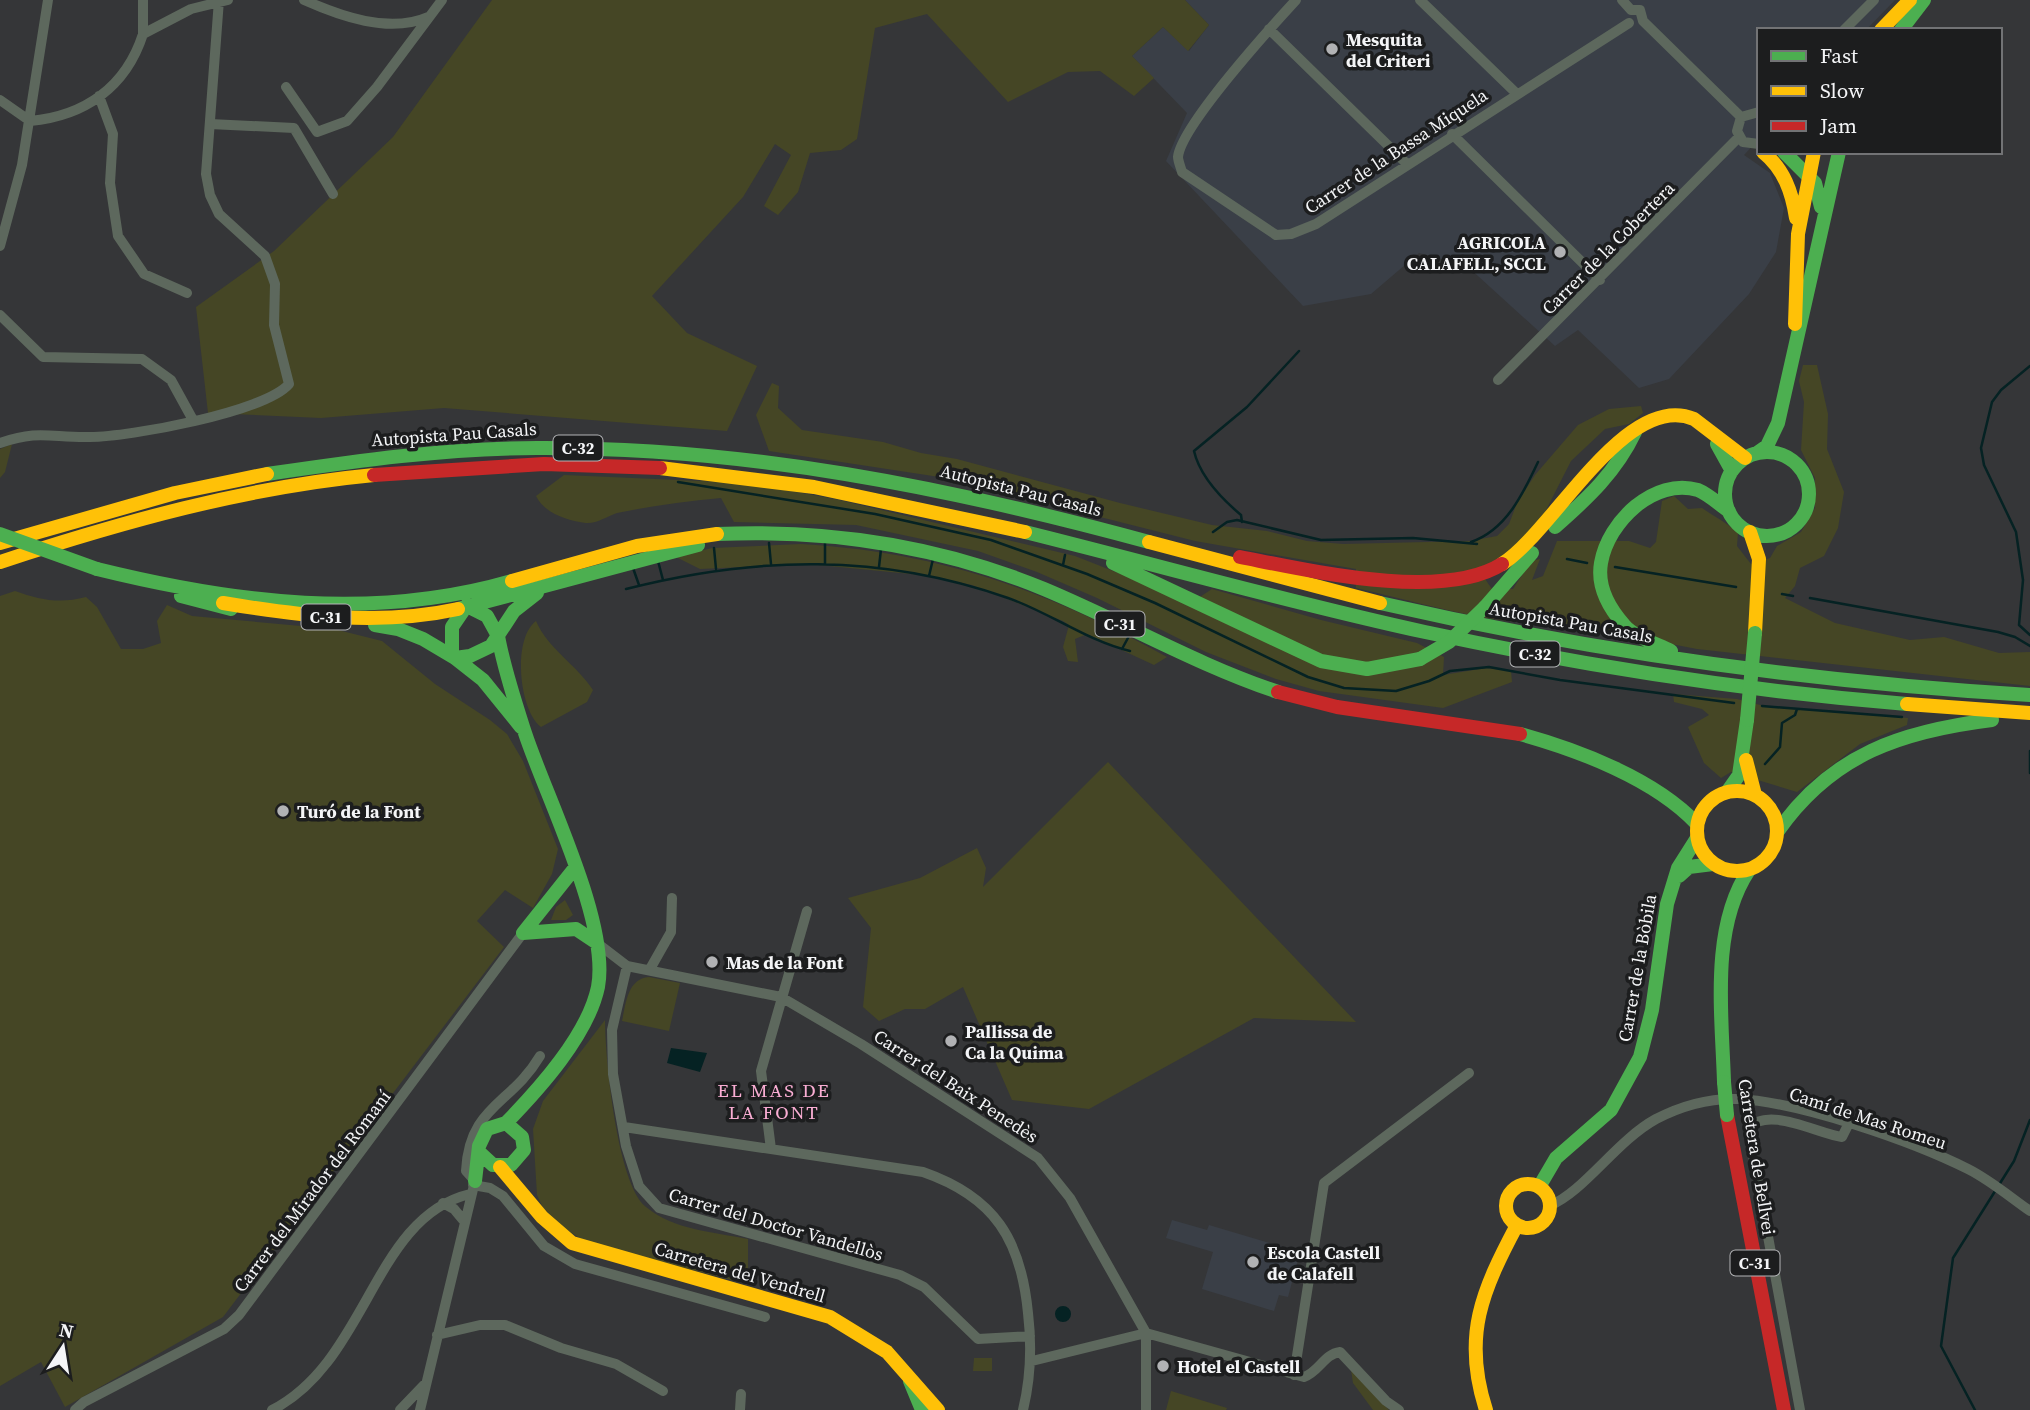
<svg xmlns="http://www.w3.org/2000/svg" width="2030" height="1410" font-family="'Source Serif 4',serif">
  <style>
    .built { fill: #3a3f47 }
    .green { fill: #454625 }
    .water { fill: #052223 }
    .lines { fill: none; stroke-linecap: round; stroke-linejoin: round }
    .stream { stroke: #052223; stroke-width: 2.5 }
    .street { stroke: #5d685d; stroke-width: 10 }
    .fast { stroke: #4caf50; stroke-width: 14 }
    .slow { stroke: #ffc107; stroke-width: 14 }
    .jam { stroke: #c62828; stroke-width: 14 }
    .fast-bridge { stroke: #4caf50; stroke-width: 14 }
    .poi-dot { fill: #b1b2b4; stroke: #1c1d1e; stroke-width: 2.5 }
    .labels { text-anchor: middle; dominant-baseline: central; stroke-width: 7; stroke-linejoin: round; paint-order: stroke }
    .shield { fill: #1c1d1e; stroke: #b3b4b6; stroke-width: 2 }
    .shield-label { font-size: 16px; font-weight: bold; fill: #f4f5f7 }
    .poi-label { font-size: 18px; font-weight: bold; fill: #f4f5f7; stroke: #1c1d1e; text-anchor: start }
    .street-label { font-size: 18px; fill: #f4f5f7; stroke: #1c1d1e }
    .neighbourhood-label { font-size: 19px; letter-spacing: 2px; fill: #f9add3; stroke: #1c1d1e }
  </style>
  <rect width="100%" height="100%" fill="#353638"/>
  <path class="built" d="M1185 0H1895L1866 30H1759V139L1744 155 1770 173 1784 208 1776 252 1749 294 1669 379 1639 388 1578 330 1555 346 1467 266 1419 253 1371 294 1303 306 1166 161 1187 113 1132 56 1163 27 1189 51 1209 25Z
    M1172 1220 1207 1230 1209 1225 1300 1252 1288 1297 1279 1295 1274 1311 1202 1289 1213 1252 1166 1238Z"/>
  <path class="green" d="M492 0H1185L1209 25 1188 51 1163 27 1132 56 1154 78 1134 96 1100 71 1068 72 1008 102 927 14 875 28 857 139 841 150 810 153 798 192 778 215 764 206 791 155 775 144 743 197 652 296 687 333 757 366 727 431 444 408 321 418 208 413 196 307 274 251 393 137Z
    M1803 365H1817L1828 414 1827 449 1844 492 1838 528 1824 556 1800 568 1795 586 1785 598 1835 623 1910 640 1944 637 1999 653 2030 652V686L1697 649 1671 644 1636 628 1612 639 1590 622C1512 632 1431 605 1356 588V569L1195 541 946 478 769 451 756 415 772 383 779 386 778 408 802 430 883 442 921 453 957 459 1120 503 1212 525 1267 531 1307 541 1343 544 1470 541 1497 536 1509 524 1517 503 1535 475 1578 425 1609 409 1641 406 1643 413 1629 424 1605 429 1571 461 1538 526 1485 579 1492 589H1513L1531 561 1540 559 1532 580 1543 576 1557 541H1629L1650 548 1656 542 1662 501 1674 496 1688 509 1702 508C1715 517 1726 522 1738 533L1737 546 1751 564 1770 558 1777 546 1801 532 1815 508V478L1801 450 1804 402 1799 381Z
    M12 444 5 472 0 478V449Z
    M564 475 747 483 835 499 1075 556 1192 602 1212 589 1321 620 1417 643 1444 657 1443 675 1486 668 1511 671 1512 682 1443 708 1319 691 1276 679 1206 652 1097 598 1037 572 978 551 856 525 734 522 721 498C686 501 651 506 617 513 608 516 596 524 586 523 568 521 544 513 536 496Z
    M801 544C939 552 1046 590 1167 657L1154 665 1087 634 1075 639 1078 662 1068 661 1063 647 1069 625 1063 621 972 585 921 575 809 564 700 569 676 557 712 548Z
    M15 591C40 600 60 604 86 597L97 607 121 649H143L161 643 157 621 167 605 192 616 334 629 382 641 435 684 490 720 507 734 523 761 558 849 552 874 533 908 505 890 477 921 504 947 223 1317 65 1407 41 1362 0 1386V596Z
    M536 621C548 649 576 664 593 690L587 702 541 727C519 710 512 639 536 621Z
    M1673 694 1737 699 1768 707 1908 718 1907 725 1860 744 1797 792 1731 772 1721 778 1704 763 1688 727 1709 715 1702 709 1674 702Z
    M1108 762 1356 1022 1254 1018 1089 1109 1012 1100 963 987 925 1009H905L879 1021 863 1007 871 928 848 898 920 878 977 848 986 868 983 887Z
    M565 900 573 915 566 920H551L556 907Z
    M649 977 680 983 669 1031 622 1021C626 1004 627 979 649 977Z
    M605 1020C605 1057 617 1184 646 1207 674 1230 713 1232 748 1239V1284L589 1244 564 1228 543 1208 537 1195 533 1129 543 1101Z
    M974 1358H992V1371H973Z
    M1351 1370 1389 1410H1373L1353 1383Z
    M1171 1391 1227 1408 1226 1410H1166Z"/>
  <path class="water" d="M671 1048 707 1053 700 1072 667 1063Z
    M1055 1314a8 8 0 1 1 16 0a8 8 0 1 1-16 0Z"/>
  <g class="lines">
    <path class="stream" d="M2030 366 2001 390 1992 402 1981 448 1984 465 2016 532 2023 580 2019 625 2030 635
      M678 482 875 514 991 540 1087 574 1155 603 1308 677 1344 688 1396 691 1429 681 1450 671 1489 667 1560 680 1734 703
      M1242 522 1241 515C1222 499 1200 477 1194 451L1247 407 1299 351
      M1213 532 1227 522 1237 520 1321 540 1413 538 1477 544
      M1471 542C1506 530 1523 494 1538 462
      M769 543 771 564
      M714 548 716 569
      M1567 559 1587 563
      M658 561 663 580
      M825 564V543
      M1063 565 1065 555
      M879 567 881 549
      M1615 567 1736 587
      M633 568 639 585
      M929 576 933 559
      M626 589C756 556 880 553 1008 598 1049 612 1087 641 1130 651
      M1782 594 1793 596
      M1810 598 1998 632 2015 637 2030 646
      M1122 649 1129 636
      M1762 706 1902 717
      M2030 751V773
      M1765 764 1780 747 1782 723 1795 715 1797 709
      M1975 1410 1941 1346 1953 1258 2014 1161 2030 1120"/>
    <path class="street" d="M304 0C340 16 389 34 428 17
      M1296 0C1272 26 1181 126 1178 157 1178 161 1181 168 1182 172L1276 235 1291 234 1316 224 1629 23
      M1420 0 1516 93
      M1622 0 1631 10
      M1631 10H1640L1643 21
      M1643 21 1741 117
      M1269 29 1406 163
      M1844 30 1874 0
      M143 34V0
      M286 87 317 132 347 121 377 87 442 0
      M99 96 113 134 110 183 118 236 144 274 187 293
      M0 100 30 121
      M1759 112 1741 117 1737 131 1743 142 1759 144
      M30 121C85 116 126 87 143 34L191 9 228 0
      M210 124 294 128 333 194
      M1452 134 1600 280
      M0 246 22 165 48 0
      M0 315 43 357 142 359 171 380 193 420
      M1498 380 1739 137
      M0 443C39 429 52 438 90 437 129 437 265 412 289 384L274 325 275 284 265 256 219 214 210 195 206 174 219 0
      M597 943 627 966 781 997 861 1044 1038 1158 1070 1198 1146 1333V1410
      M627 966 612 1030 613 1074 626 1146 639 1186 659 1208 900 1275 924 1287 978 1339 1030 1336
      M650 969 671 932 672 898
      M624 1127 923 1172C995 1197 1021 1240 1028 1313 1032 1347 1031 1377 1023 1410
      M771 1149 761 1071 807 911
      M473 1185 490 1188 503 1196 544 1246 575 1264 765 1317
      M443 1203 454 1209 464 1221
      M1549 1206C1584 1192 1616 1141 1656 1119 1681 1106 1710 1098 1738 1099 1800 1102 1912 1141 1968 1169 1990 1180 2010 1197 2030 1211
      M437 1335 480 1325H505L561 1348 616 1364 663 1391
      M1032 1361 1146 1333 1304 1377C1319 1372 1324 1354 1340 1352L1386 1401 1399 1410
      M1294 1375 1324 1183 1469 1073
      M75 1410 84 1402 224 1329 239 1315 523 933
      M272 1410C368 1361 373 1217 470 1194
      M400 1410 424 1385
      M420 1410 475 1181 466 1171C469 1106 511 1105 540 1056
      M740 1410 741 1394
      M1800 1410 1748 1128C1769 1106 1816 1133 1842 1137L1848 1125"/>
    <path class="fast" d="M1901 30 1924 0
      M1784 152 1815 183 1821 207
      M1717 444 1732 471
      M1725 494a42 42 0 1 1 84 0a42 42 0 1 1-84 0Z
      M1757 453 1767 446 1778 423 1839 152
      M267 474C356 461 446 448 537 448 746 447 947 487 1149 542
      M1555 527C1588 498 1616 472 1635 432
      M1025 532C1158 565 1291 603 1425 632 1584 666 1745 691 1907 704
      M717 534C829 529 940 546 1044 589 1123 622 1197 665 1278 692
      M1113 563 1321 661 1367 669 1420 659
      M97 569C235 603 374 621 512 581
      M181 596 231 609
      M1380 603C1594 652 1810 682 2030 695
      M467 606 487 616 498 636
      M1485 607 1532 553
      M458 609 698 545
      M375 625 398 629 423 639 455 658 470 656 491 646 514 611 537 593
      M498 636C504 669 515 702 525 733 546 797 610 923 598 987 588 1035 539 1089 506 1123
      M1671 651C1657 644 1634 637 1624 625 1609 608 1597 586 1601 563 1608 522 1654 477 1698 490 1708 494 1720 505 1729 511
      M452 655V627L467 605
      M455 658 483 680 521 727
      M1520 734C1578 750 1655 779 1697 824
      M1727 792 1739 775 1747 720
      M1778 831C1832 754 1902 731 1992 720
      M1679 876 1689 867 1713 864
      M523 933 574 869
      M523 933 576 929 597 943
      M1724 1082C1722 1015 1710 928 1749 870
      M475 1181 479 1146 487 1129 506 1123 522 1137 524 1150 511 1165H493L480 1153
      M1539 1187 1556 1158 1611 1110 1640 1057 1652 1010 1667 904 1678 868 1697 838
      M910 1381 922 1410"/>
    <path class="slow" d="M1881 30 1910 0
      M1763 152C1784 169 1792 192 1796 218
      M1795 324 1798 234 1814 152
      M660 468 814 487 1025 532
      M1750 532 1759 559 1755 633
      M1149 542 1380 603
      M0 543 175 493 267 474
      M0 562C122 522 246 487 374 475
      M1502 564C1553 532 1626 390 1694 419L1745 458
      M512 581 637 546 717 534
      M223 603C300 616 380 626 458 609
      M1907 704 2030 713
      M1746 760 1755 795
      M1697 831a40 40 0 1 1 80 0a40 40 0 1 1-80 0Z
      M500 1167 542 1217 572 1243 830 1317 887 1352 938 1410
      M1506 1206a22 22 0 1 1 44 0a22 22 0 1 1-44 0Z
      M1486 1410C1462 1336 1482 1291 1517 1225"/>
    <path class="jam" d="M374 475 544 464 660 468
      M1240 557C1307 570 1442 602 1502 564
      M1278 692 1337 707 1520 734
      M1727 1115 1784 1410"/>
    <path class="fast-bridge" d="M0 534 97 569
      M1420 659 1449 642 1485 607
      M1747 720 1755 633
      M1724 1082 1727 1115"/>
  </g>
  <g class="poi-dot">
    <circle cx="1332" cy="49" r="7"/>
    <circle cx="1560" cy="252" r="7"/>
    <circle cx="283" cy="811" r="7"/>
    <circle cx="712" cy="962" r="7"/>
    <circle cx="951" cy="1041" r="7"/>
    <circle cx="1253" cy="1262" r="7"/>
    <circle cx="1163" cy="1366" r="7"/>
  </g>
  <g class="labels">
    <g class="shield">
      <rect x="553.5" y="435.5" width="49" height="25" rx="5"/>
      <rect x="301.5" y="604.5" width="49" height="25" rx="5"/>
      <rect x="1095.5" y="611.5" width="49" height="25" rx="5"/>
      <rect x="1510.5" y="641.5" width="49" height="25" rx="5"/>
      <rect x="1730.5" y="1250.5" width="49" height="25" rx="5"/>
    </g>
    <g class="shield-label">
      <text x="578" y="448">C-32</text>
      <text x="326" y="617">C-31</text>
      <text x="1120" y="624">C-31</text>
      <text x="1535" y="654">C-32</text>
      <text x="1755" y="1263">C-31</text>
    </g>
    <g class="poi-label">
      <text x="1346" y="39">Mesquita<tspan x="1346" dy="21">del Criteri</tspan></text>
      <text x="1546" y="242" text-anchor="end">AGRICOLA<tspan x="1546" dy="21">CALAFELL, SCCL</tspan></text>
      <text x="297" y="811">Turó de la Font</text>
      <text x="726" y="962">Mas de la Font</text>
      <text x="965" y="1031">Pallissa de<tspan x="965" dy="21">Ca la Quima</tspan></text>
      <text x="1267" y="1252">Escola Castell<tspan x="1267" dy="21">de Calafell</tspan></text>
      <text x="1177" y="1366">Hotel el Castell</text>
    </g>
    <g class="street-label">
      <text transform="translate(1396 151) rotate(-33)">Carrer de la Bassa Miquela</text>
      <text transform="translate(1608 248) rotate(-45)">Carrer de la Cobertera</text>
      <text transform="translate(454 434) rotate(-4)">Autopista Pau Casals</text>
      <text transform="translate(1021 490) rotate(14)">Autopista Pau Casals</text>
      <text transform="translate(1571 622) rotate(10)">Autopista Pau Casals</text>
      <text transform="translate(1637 968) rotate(-80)">Carrer de la Bòbila</text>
      <text transform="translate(956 1086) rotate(33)">Carrer del Baix Penedès</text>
      <text transform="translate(1868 1118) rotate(18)">Camí de Mas Romeu</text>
      <text transform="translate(1757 1157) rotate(81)">Carretera de Bellvei</text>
      <text transform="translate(312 1191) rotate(-53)">Carrer del Mirador del Romaní</text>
      <text transform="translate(776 1224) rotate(16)">Carrer del Doctor Vandellòs</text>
      <text transform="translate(740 1272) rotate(16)">Carretera del Vendrell</text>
    </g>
    <g class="neighbourhood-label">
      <text x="774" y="1090">EL MAS DE<tspan x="774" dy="22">LA FONT</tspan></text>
    </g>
  </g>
  <rect x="1757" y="28" width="245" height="126" fill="#1c1d1e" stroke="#727375" stroke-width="2"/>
  <rect x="1771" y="51" width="35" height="10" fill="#4caf50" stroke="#727375" stroke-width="2"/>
  <text x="1820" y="63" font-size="21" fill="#f4f5f7">Fast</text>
  <rect x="1771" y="86" width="35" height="10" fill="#ffc107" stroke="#727375" stroke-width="2"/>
  <text x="1820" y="98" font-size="21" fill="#f4f5f7">Slow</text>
  <rect x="1771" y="121" width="35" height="10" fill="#c62828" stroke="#727375" stroke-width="2"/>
  <text x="1820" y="133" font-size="21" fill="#f4f5f7">Jam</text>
  <g transform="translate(63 1347) rotate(12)" stroke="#1c1d1e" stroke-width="5" paint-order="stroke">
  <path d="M0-5L12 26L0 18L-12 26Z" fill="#f4f5f7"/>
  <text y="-10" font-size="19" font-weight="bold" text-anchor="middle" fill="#f4f5f7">N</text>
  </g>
</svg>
